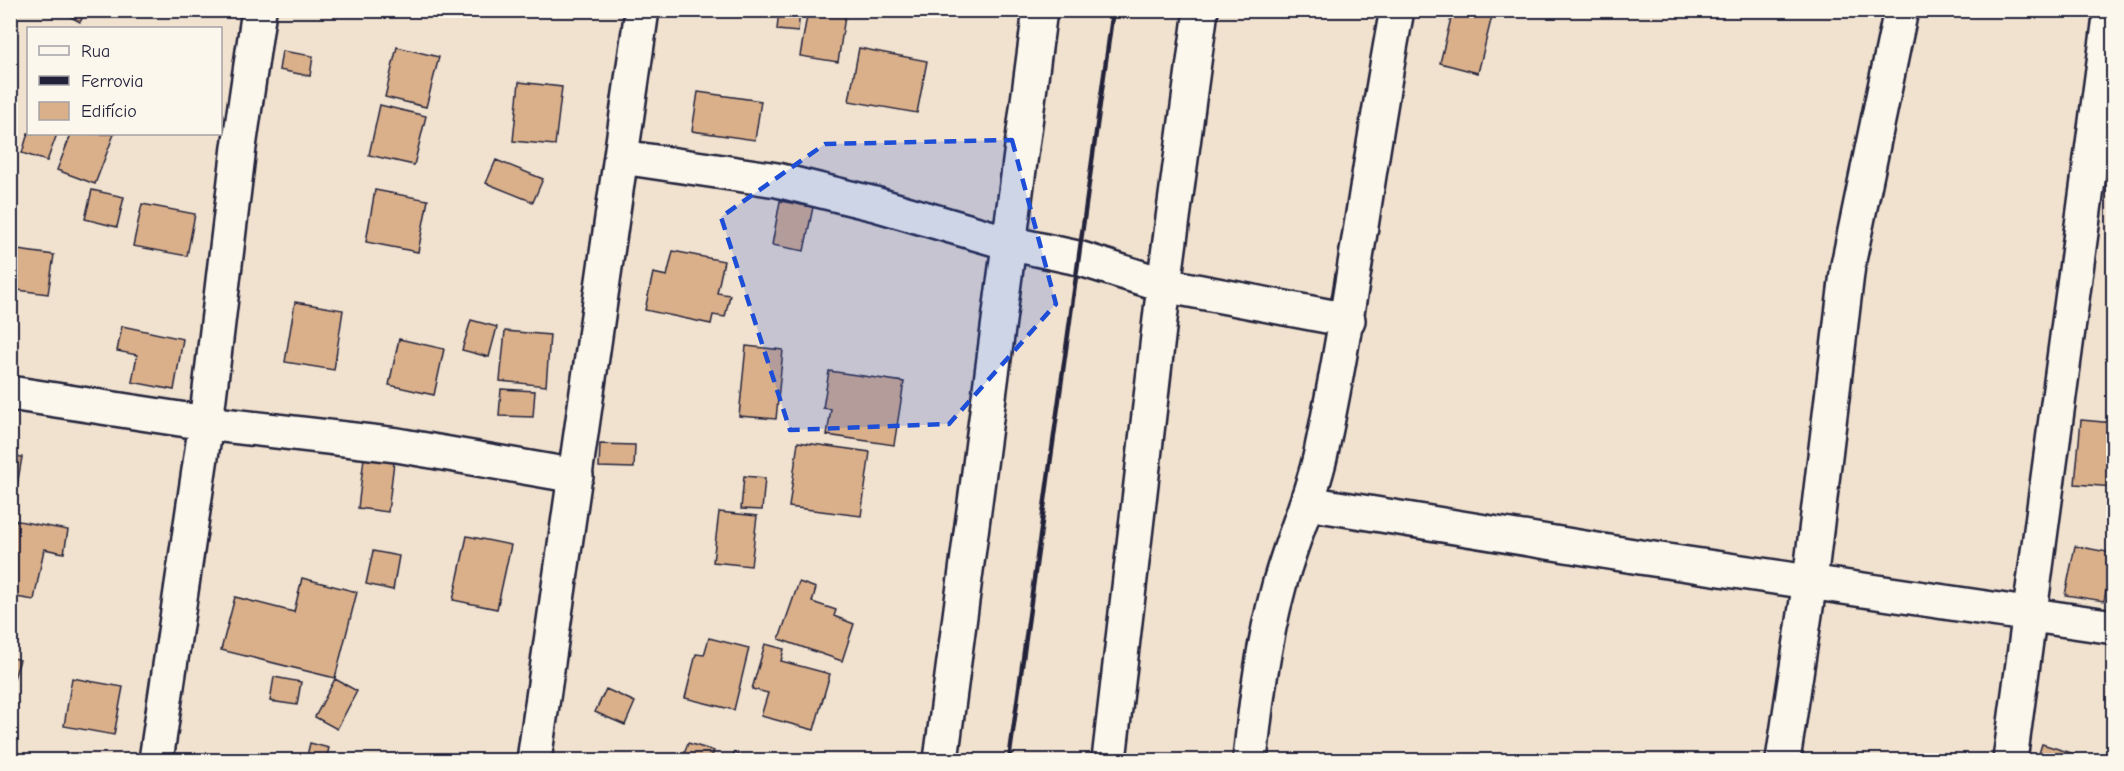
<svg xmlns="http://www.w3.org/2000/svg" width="2124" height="771" font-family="'Comic Neue',sans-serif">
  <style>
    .building { fill: #dab08b; stroke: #22223b; stroke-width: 1.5 }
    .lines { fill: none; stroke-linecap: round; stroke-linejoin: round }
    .street-casing { stroke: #22223b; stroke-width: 38 }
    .street { stroke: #fbf7ec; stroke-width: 33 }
    .rail { stroke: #22223b; stroke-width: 4.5 }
    .marked { fill: #1d4ed8; fill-opacity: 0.2; stroke: #1d4ed8; stroke-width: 4.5; stroke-dasharray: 12 8; stroke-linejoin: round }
  </style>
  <rect width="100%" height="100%" fill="#f1e2cf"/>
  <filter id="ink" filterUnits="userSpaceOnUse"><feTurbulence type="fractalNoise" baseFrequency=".0167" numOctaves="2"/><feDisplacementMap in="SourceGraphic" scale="12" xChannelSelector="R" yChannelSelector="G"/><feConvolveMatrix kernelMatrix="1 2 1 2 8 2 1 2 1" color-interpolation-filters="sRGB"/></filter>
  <g filter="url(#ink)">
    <path class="building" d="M58 10H87L80 22Z
      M779 10H800L798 32 777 30Z
      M808 10H846L838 62 800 56Z
      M1453 10H1470L1492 16 1478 73 1440 63Z
      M397 47 439 57 426 107 385 97Z
      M859 48 927 61 917 113 849 101Z
      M282 51 313 56 310 76 279 70Z
      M519 82 562 87 555 145 513 141Z
      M698 92 761 101 755 140 692 131Z
      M380 105 426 116 414 165 369 155Z
      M28 133 57 134 47 161 22 153Z
      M71 134H114L95 184 57 170Z
      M496 160 543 179 533 202 486 183Z
      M92 190 124 197 117 227 85 219Z
      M375 190 428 200 418 252 366 242Z
      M780 201 813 207 804 251 772 245Z
      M142 204 195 214 187 256 133 246Z
      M10 249 54 255 48 294 10 289Z
      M673 251 724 261 717 293 730 295 725 317 713 315 711 324 645 310 653 273 667 276Z
      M295 302 343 310 334 370 285 362Z
      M471 320 497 327 489 357 462 350Z
      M122 326 183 339 174 390 132 382 137 355 117 351Z
      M505 331 550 335 546 386 500 381Z
      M399 339 444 349 434 395 389 385Z
      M746 346 783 350 776 419 739 416Z
      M829 371 904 382 894 445 827 435 831 409 823 408Z
      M501 389 535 391 533 417 499 416Z
      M2081 420 2114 423V487L2075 484Z
      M798 442 870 452 861 516 789 507Z
      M600 444 635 445 634 468 599 467Z
      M10 455 22 457 12 515H10Z
      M364 458 394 462 388 512 358 508Z
      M744 476 765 478 762 510 741 509Z
      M719 512 757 516 751 566 713 562Z
      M13 520 68 530 64 553 44 549 34 600 10 596V535Z
      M467 536 511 545 497 609 453 600Z
      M2075 546 2113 553 2104 601 2065 595Z
      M373 551 399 556 393 590 366 584Z
      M302 578 357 592 335 678 221 650 235 597 294 612Z
      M799 582 816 588 812 602 836 610 834 616 854 624 842 661 779 639Z
      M709 638 749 648 734 710 685 698 696 654 704 655Z
      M765 644 784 649 781 661 830 674 814 730 761 716 768 693 752 689Z
      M10 657 20 660 10 690Z
      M274 677 301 682 297 705 270 701Z
      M72 678 123 687 114 735 64 726Z
      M335 679 357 691 337 729 315 717Z
      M606 689 635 702 625 725 595 712Z
      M2113 733 2114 760H2105Z
      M310 743 329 748 326 760H306Z
      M688 743 714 751 710 760H682Z
      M2042 744 2091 759V760H2037Z
      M734 753 755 760H731Z"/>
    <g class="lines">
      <defs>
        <path id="street" d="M622 157 777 180 875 204 1009 243 1078 258 1164 285 1348 320
          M10 393 206 423 397 445 576 476
          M1307 503 1640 557 2114 627
          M156 760 206 423 239 147 259 10
          M534 760 642 10
          M941 760 1040 10
          M1109 760 1164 285 1201 10
          M1250 760C1256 702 1263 644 1279 586 1291 541 1311 499 1321 453 1352 306 1369 158 1397 10
          M1783 760 1810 581 1848 265 1901 10
          M2010 760 2111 10"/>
      </defs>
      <use href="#street" class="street-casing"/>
      <use href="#street" class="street"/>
      <path class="rail" d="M1009 760 1113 10"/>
    </g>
  </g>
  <path class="marked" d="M1012 140 1056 304 949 424 790 430 721 217 825 144Z"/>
  <rect width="2124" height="771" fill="none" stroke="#fbf7ec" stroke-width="36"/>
  <rect x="18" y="18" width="2088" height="735" fill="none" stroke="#22223b" stroke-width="2" filter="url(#ink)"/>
  <rect x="27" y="27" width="195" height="108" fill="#fbf7ec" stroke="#a4a2a5" stroke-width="1.5"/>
  <rect x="39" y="46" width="30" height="9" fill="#fbf7ec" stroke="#a4a2a5" stroke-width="1.5"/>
  <text x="81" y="57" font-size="18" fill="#22223b">Rua</text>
  <rect x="39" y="76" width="30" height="9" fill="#22223b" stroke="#a4a2a5" stroke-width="1.5"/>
  <text x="81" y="87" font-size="18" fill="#22223b">Ferrovia</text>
  <rect x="39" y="102" width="30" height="18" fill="#dab08b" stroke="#a4a2a5" stroke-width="1.5"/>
  <text x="81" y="117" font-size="18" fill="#22223b">Edifício</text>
</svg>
